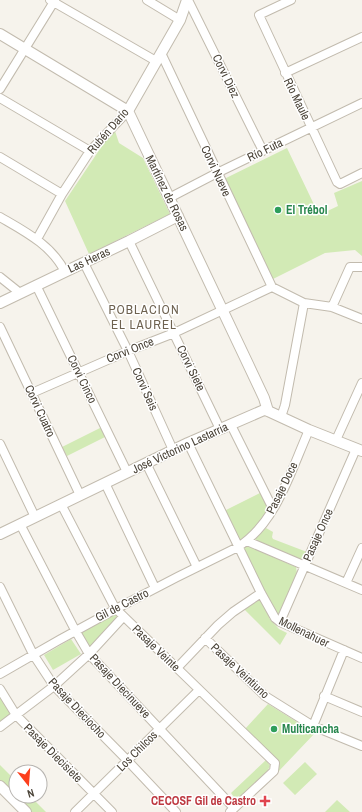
<svg xmlns="http://www.w3.org/2000/svg" width="362" height="812" font-family="'Archivo Narrow',sans-serif">
  <style>
    .green { fill: #d2eab5 }
    .lines { fill: none; stroke-linecap: round; stroke-linejoin: round }
    .minor-casing { stroke: #c2bbae; stroke-width: 10 }
    .tertiary-casing { stroke: #c2bbae; stroke-width: 12 }
    .minor { stroke: #fff; stroke-width: 8 }
    .tertiary { stroke: #fff; stroke-width: 10 }
    .leisure-dot { fill: #2e9e5b; stroke: #fff; stroke-width: 1.5 }
    .health-dot { fill: #e0444e; stroke: #fff; stroke-width: 1.5 }
    .labels { text-anchor: middle; dominant-baseline: central; stroke-width: 3; stroke-linejoin: round; paint-order: stroke }
    .street-label { font-size: 12px; fill: #4b4439; stroke: #fff }
    .leisure-label { font-size: 12px; font-weight: bold; fill: #27864d; stroke: #fff; text-anchor: start }
    .health-label { font-size: 12px; font-weight: bold; fill: #be3a42; stroke: #fff; text-anchor: end }
    .neighbourhood-label { font-size: 13px; letter-spacing: 1px; fill: #6e6250; stroke: #fff }
  </style>
  <rect width="100%" height="100%" fill="#f6f3ec"/>
  <path class="green" d="M114 128 119 143 143 158 170 214 89 254 65 201Z
    M287 148 319 215 338 206 334 193 362 181V256L355 250 325 253 273 279 224 179Z
    M102 427 107 436 67 456 62 447Z
    M262 492 270 509 252 532 242 540 237 539 224 511Z
    M266 528 273 532 272 537 273 539 307 552 303 561 257 542 255 538Z
    M245 546H248L296 567 297 573 279 613 269 618 279 629 287 633 280 645 242 607 264 594 243 549Z
    M113 613 116 614 117 618 89 649 80 630Z
    M71 639 81 654 53 670 44 655Z
    M0 692 13 713 0 724Z
    M268 704 315 733 278 772 279 764 245 729Z
    M266 760 270 766 268 770 241 796 234 797 231 793Z
    M305 762 317 774 295 795 283 783Z
    M0 765 16 781V796H30L46 812H31L0 780Z
    M337 800 350 812H325Z"/>
  <g class="lines">
    <defs>
      <path id="minor" d="M50 0 156 61
        M147 0 180 20
        M188 0 263 151
        M291 0 259 15 337 182 340 184 362 173
        M161 53 272 287
        M285 73 362 37
        M0 89 55 0
        M0 98 90 151
        M0 157 62 194
        M169 198 217 173 362 103
        M0 217C24 231 52 245 65 272
        M37 239 62 194 90 151 128 111
        M129 241 220 429
        M84 263 128 351 173 450
        M0 277 20 293
        M36 285 127 472
        M272 287 304 303 332 307 362 319
        M332 307 350 267H362
        M0 327 80 495
        M32 393 128 351 174 333 272 287
        M281 417 285 405 304 303
        M231 425 271 505 275 506
        M336 440 362 383
        M188 443 261 593 275 618 280 622 362 658
        M0 444 35 517
        M146 463 197 567
        M105 483 155 588
        M61 504 115 608 275 763 274 771 230 812
        M20 524 75 630 89 654 234 808
        M247 541 362 590
        M346 583 362 548
        M0 587 33 654 54 686 127 760 176 812
        M280 622 356 449
        M205 638 265 696 313 726 362 746
        M177 668 218 625 233 612 261 593
        M0 674C78 628 157 586 238 547 277 522 291 470 309 430
        M0 689 16 715 112 812
        M324 696 362 712
        M313 726 344 650
        M0 727 54 686 89 654 123 617
        M75 812 199 690"/>
      <path id="tertiary" d="M0 34 128 111 248 364 264 398 268 411
        M128 111 180 20 187 0
        M0 303 129 241 178 216
        M0 534 188 443 264 410 268 411 309 430 362 451
        M0 786 26 812"/>
    </defs>
    <use href="#minor" class="minor-casing"/>
    <use href="#tertiary" class="tertiary-casing"/>
    <use href="#minor" class="minor"/>
    <use href="#tertiary" class="tertiary"/>
  </g>
  <g class="leisure-dot">
    <circle cx="278" cy="210" r="4"/>
    <circle cx="274" cy="729" r="4"/>
  </g>
  <path class="health-dot" d="M263 795h4v4h4v4h-4v4h-4v-4h-4v-4h4z"/>
  <g class="labels">
    <g class="street-label">
      <text transform="translate(226 76) rotate(64)">Corvi Diez</text>
      <text transform="translate(297 99) rotate(64)">Río Maule</text>
      <text transform="translate(108 131) rotate(-49)">Rubén Darío</text>
      <text transform="translate(265 150) rotate(-26)">Río Futa</text>
      <text transform="translate(216 171) rotate(65)">Corvi Nueve</text>
      <text transform="translate(167 193) rotate(64)">Martínez de Rosas</text>
      <text transform="translate(89 260) rotate(-25)">Las Heras</text>
      <text transform="translate(130 350) rotate(-22)">Corvi Once</text>
      <text transform="translate(191 368) rotate(64)">Corvi Siete</text>
      <text transform="translate(82 379) rotate(64)">Corvi Cinco</text>
      <text transform="translate(145 389) rotate(66)">Corvi Seis</text>
      <text transform="translate(40 411) rotate(65)">Corvi Cuatro</text>
      <text transform="translate(180 448) rotate(-25)">José Victorino Lastarria</text>
      <text transform="translate(282 488) rotate(-64)">Pasaje Doce</text>
      <text transform="translate(318 535) rotate(-66)">Pasaje Once</text>
      <text transform="translate(122 605) rotate(-27)">Gil de Castro</text>
      <text transform="translate(304 632) rotate(26)">Mollenahuer</text>
      <text transform="translate(156 648) rotate(44)">Pasaje Veinte</text>
      <text transform="translate(240 671) rotate(43)">Pasaje Veintiuno</text>
      <text transform="translate(120 686) rotate(47)">Pasaje Diecinueve</text>
      <text transform="translate(77 708) rotate(47)">Pasaje Dieciocho</text>
      <text transform="translate(137 751) rotate(-45)">Los Chilcos</text>
      <text transform="translate(53 753) rotate(45)">Pasaje Diecisiete</text>
    </g>
    <g class="leisure-label">
      <text x="286" y="210">El Trébol</text>
      <text x="282" y="729">Multicancha</text>
    </g>
    <g class="health-label">
      <text x="256" y="801">CECOSF Gil de Castro</text>
    </g>
    <g class="neighbourhood-label">
      <text x="144" y="309">POBLACION<tspan x="144" dy="15">EL LAUREL</tspan></text>
    </g>
  </g>
  <g transform="translate(28 784) rotate(163)"><circle r="19" fill="#ffffff" stroke="#b7b4b0"/>
  <path d="M0-3L7 15L0 10L-7 15Z" fill="#fc3f1d"/>
  <text y="-6" font-size="11" font-weight="bold" text-anchor="middle" fill="#4b4439">N</text>
  </g>
</svg>
